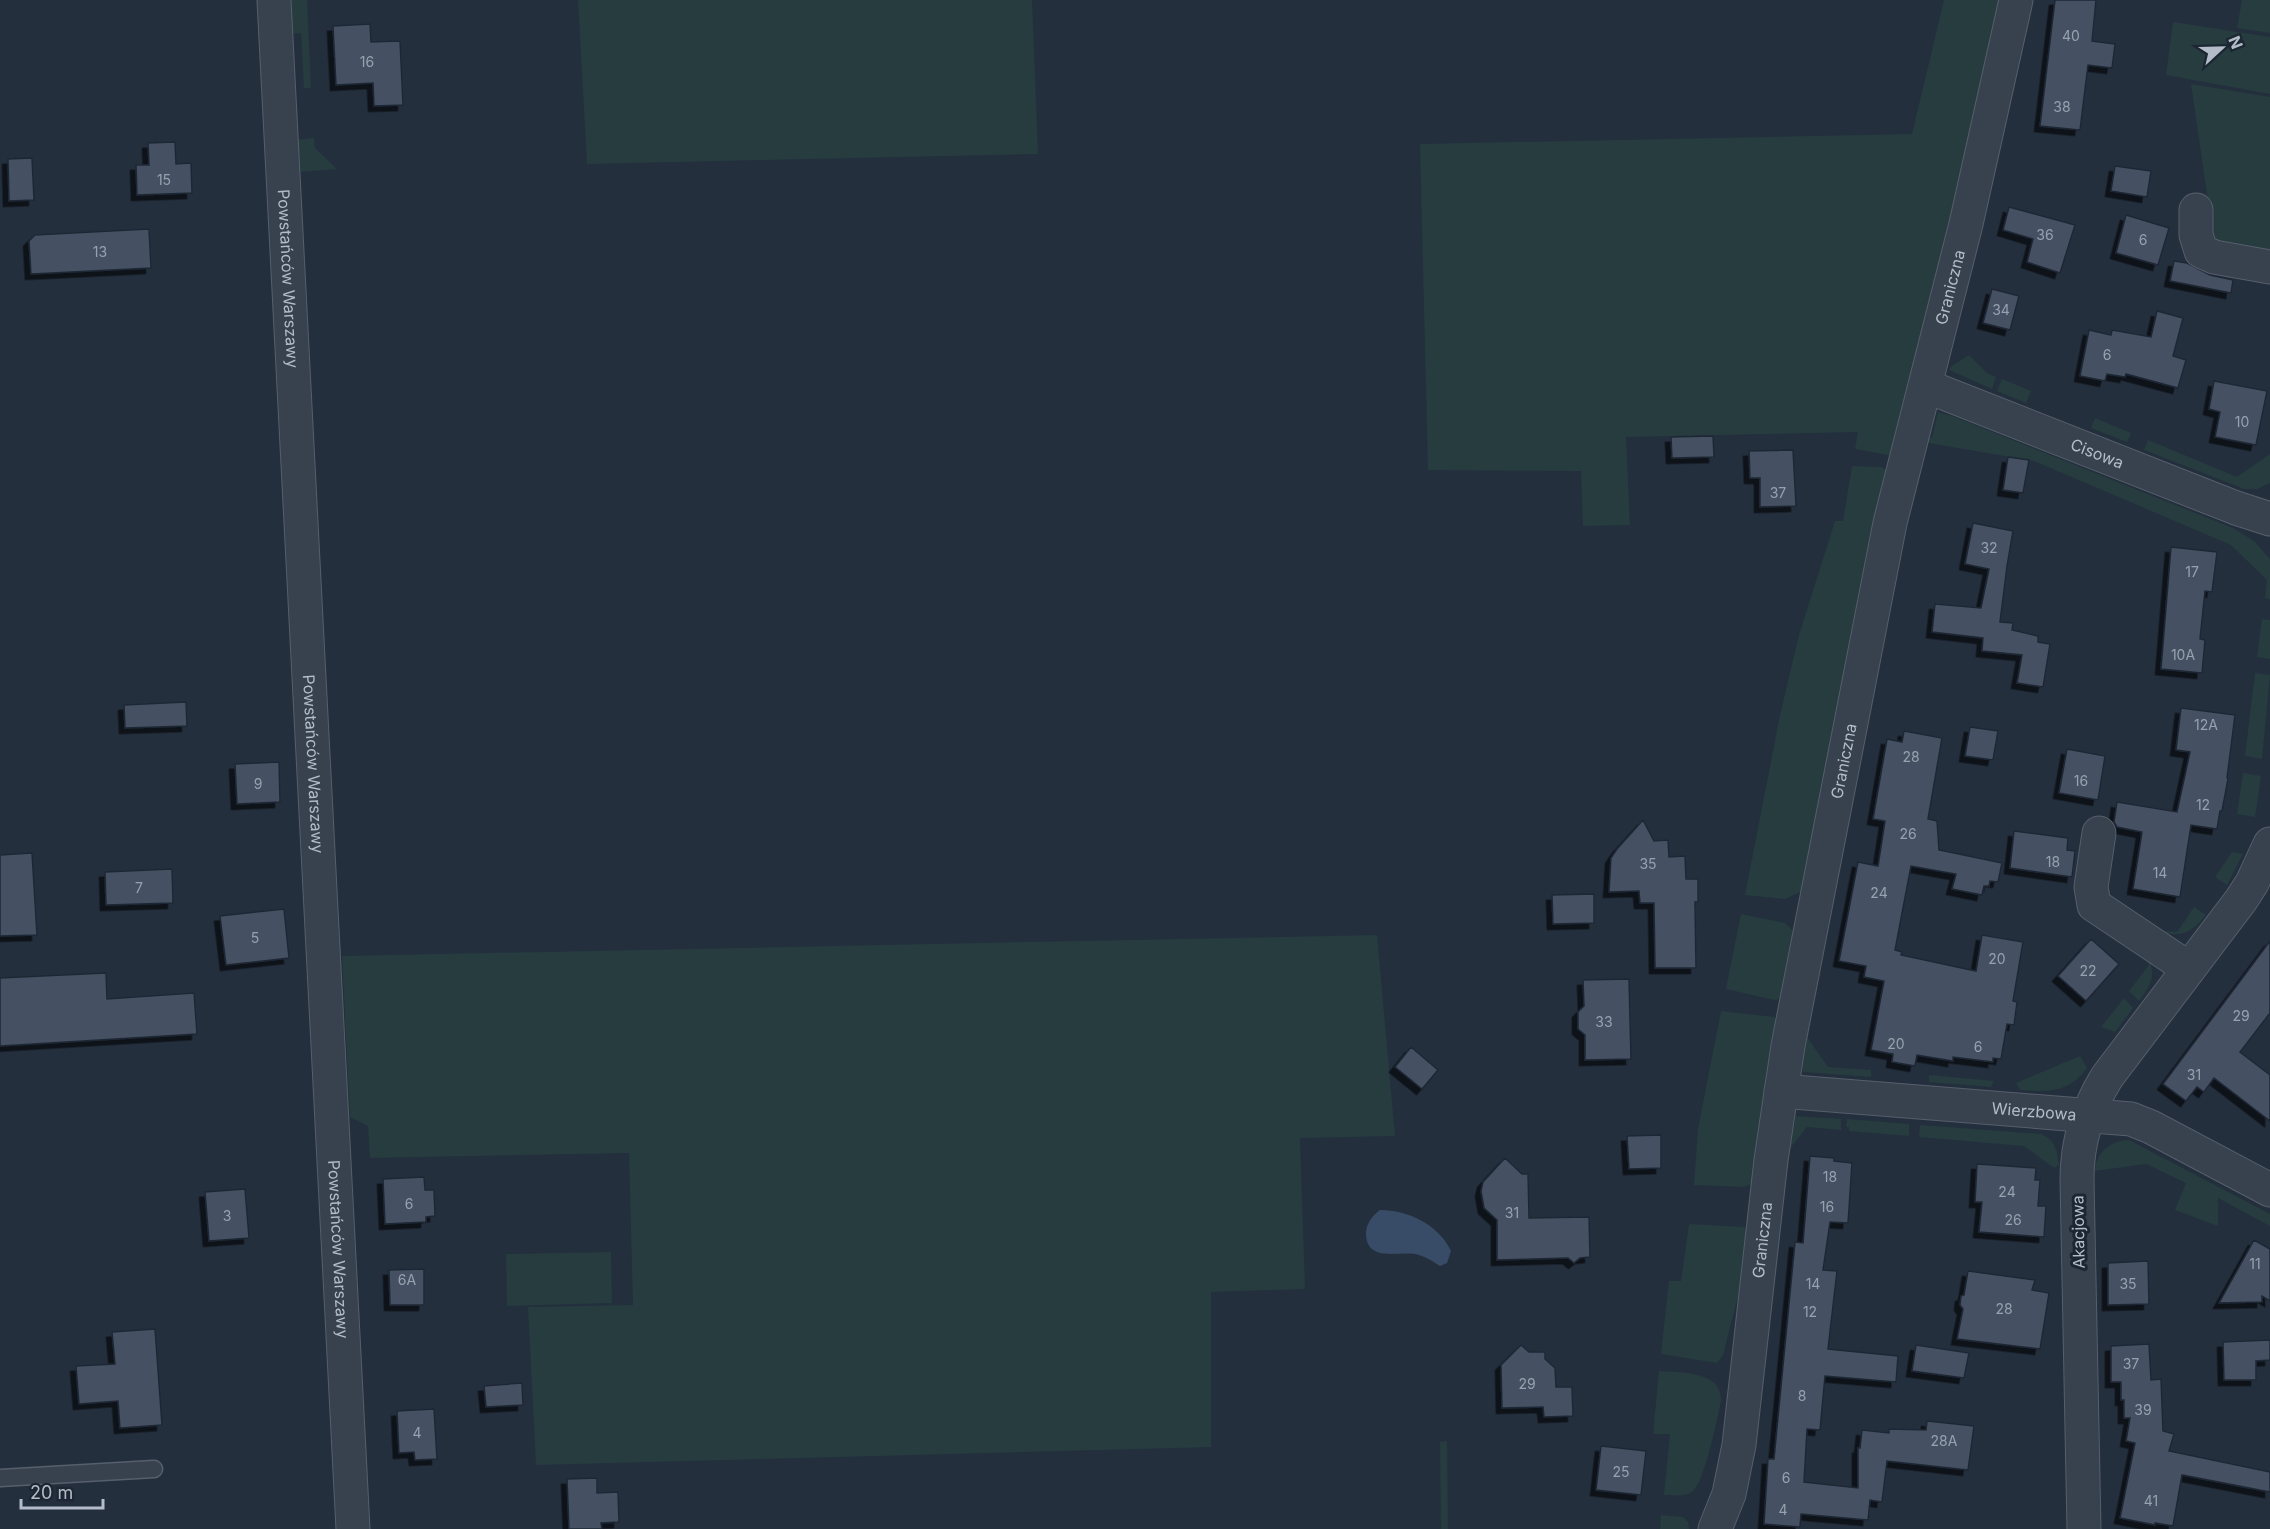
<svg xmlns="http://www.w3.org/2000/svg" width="2270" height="1529" font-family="Inter,sans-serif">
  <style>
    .green { fill: #263c3f }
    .water { fill: #394c67 }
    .building { fill: #455162; stroke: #1f2835; stroke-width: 1.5; filter: url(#shadow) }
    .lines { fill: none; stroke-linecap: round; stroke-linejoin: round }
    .service-casing { stroke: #565f6c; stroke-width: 19 }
    .minor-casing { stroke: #565f6c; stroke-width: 35 }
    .service { stroke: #38414e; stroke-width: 16 }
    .minor { stroke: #38414e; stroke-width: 33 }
    .labels { text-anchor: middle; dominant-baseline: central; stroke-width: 6; stroke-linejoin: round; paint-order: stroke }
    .number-label { font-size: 14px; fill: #98a1af }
    .street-label { font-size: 16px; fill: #b4bcc9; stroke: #1d2633 }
  </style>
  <defs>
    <filter id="shadow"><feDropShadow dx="-5.5" dy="5.5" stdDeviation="0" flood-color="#0009"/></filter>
  </defs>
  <rect width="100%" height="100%" fill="#242f3e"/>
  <path class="green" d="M287 0H307L311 88H304L301 33 289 34Z
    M578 0H1032L1038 154 587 164Z
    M1944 0H2009L1896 455H1888L1855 449 1858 432 1626 437 1630 525 1583 526 1581 471 1428 470 1420 144 1912 134Z
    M2242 0H2270V33L2237 28Z
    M2173 22 2270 37V94L2166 75Z
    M2191 84 2270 97V251L2214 242Z
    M314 138 315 148 337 169 298 172 296 140Z
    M1969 355 1987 373 1996 377 1992 389 1949 370 1952 366Z
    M2002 379 2031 391 2026 403 1997 391Z
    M1938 412 1955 417 2233 528 2254 541 2270 559V599L2265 598 2267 580 2231 545 2034 461 1923 442 1919 436 1932 438Z
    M2095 418 2131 433 2127 442 2091 428Z
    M2148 440 2237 477 2270 454V483L2257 489H2244L2144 450Z
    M1852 466 1881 467 1887 470 1809 888 1785 899 1745 895 1780 715 1799 635 1835 521H1843Z
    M2262 619 2270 620V659L2257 657Z
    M2255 673 2270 675 2262 759 2245 756Z
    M2243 773 2261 776 2255 817 2237 814Z
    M2232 852 2243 854 2227 885 2215 877Z
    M2104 898 2156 930 2177 932 2194 907 2206 915C2195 928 2187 936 2169 934L2167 940 2103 902Z
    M1741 914 1785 923 1800 938 1785 998 1774 1000 1726 989Z
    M1377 935 1395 1136 1300 1138 1305 1289 1211 1292V1447L536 1465 528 1307 633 1305 629 1153 370 1158 368 1126 350 1117 342 956Z
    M2144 951C2157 973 2154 981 2139 1001L2129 991 2149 965Z
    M2124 998 2133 1008 2115 1032 2101 1027Z
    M1721 1011 1774 1017 1778 1020 1752 1184 1743 1187 1694 1185 1698 1129Z
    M1804 1033 1828 1067 1871 1070V1077L1803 1072V1060L1793 1057Z
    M2080 1056 2087 1068C2069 1093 2048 1092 2020 1090L2016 1083Z
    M1929 1075 1994 1081 1991 1087 1929 1082Z
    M1795 1116 1841 1119V1130L1807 1127 1783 1157 1791 1131 1794 1128Z
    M1847 1119 1909 1124V1136L1849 1131V1127H1846Z
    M1920 1125 2041 1134C2056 1141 2057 1150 2059 1165L2054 1168 2024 1146 1919 1137Z
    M2129 1140 2270 1214V1226L2218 1198V1226L2175 1210 2186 1183 2146 1164 2094 1171C2098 1152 2109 1141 2129 1140Z
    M1689 1224 1744 1227 1749 1230 1745 1279 1736 1304 1723 1355 1717 1363 1661 1354 1669 1281H1681Z
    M611 1252 612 1303 507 1306 506 1254Z
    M1659 1371C1681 1373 1722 1370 1721 1401 1717 1418 1705 1483 1692 1492 1685 1497 1672 1495 1664 1495L1670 1434H1653Z
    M1447 1441 1448 1529H1441L1440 1442Z
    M1661 1515 1683 1517 1688 1522 1689 1529H1660Z"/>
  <path class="water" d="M1380 1210C1408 1210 1439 1225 1451 1251L1447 1263 1440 1266C1434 1262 1426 1257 1419 1255 1403 1249 1366 1265 1366 1233 1366 1224 1373 1215 1380 1210Z"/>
  <path class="building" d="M2055 0H2096L2092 41 2115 44 2112 68 2088 65 2080 130 2040 126Z
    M370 24 371 42 400 41 403 105 374 106 373 83 336 85 333 26Z
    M175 142 176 164 191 163 192 193 137 195 136 165H149L148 143Z
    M32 158 34 200 9 201 8 159Z
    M2115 166 2151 171 2147 197 2111 191Z
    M2009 207 2075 225 2060 273 2027 262 2033 239 2003 230Z
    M2126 215 2169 228 2158 265 2116 253Z
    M149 229 151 268 31 274 29 241 35 235Z
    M2174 261 2187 263 2210 275 2233 280 2231 293 2170 281Z
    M1992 289 2019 296 2010 330 1983 323Z
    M2157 311 2183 318 2173 356 2186 360 2178 388 2126 374 2125 377 2107 374 2105 381 2080 376 2089 330 2111 335 2112 330 2151 337Z
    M2214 381 2267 391 2256 445 2215 437 2220 412 2209 409Z
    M1713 436 1714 457 1672 458 1671 437Z
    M1793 450 1796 506 1760 507V478H1750L1749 451Z
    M2008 457 2029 460 2023 493 2003 490Z
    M1973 523 2013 531 2007 566 2000 622 2013 623 2012 630 2038 636V642L2050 644 2043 687 2017 683 2022 655 1982 651 1983 638 1932 632 1935 604 1981 608 1989 569 1965 564Z
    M2171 547 2217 552 2212 592 2205 591 2200 639 2205 640 2202 673 2161 669Z
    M186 702 187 726 125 728 124 705Z
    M2181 708 2235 715 2227 778 2228 779 2222 811H2220L2217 829 2191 825 2180 897 2133 889 2142 832 2117 827 2114 822 2117 802 2177 812 2190 752 2176 750Z
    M1970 727 1998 731 1993 760 1965 756Z
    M1904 731 1942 738 1928 819 1937 821 1939 850 2002 863 1998 882 1990 881 1989 886H1984L1982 895 1952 889 1956 874 1911 866 1895 950 1902 952 1901 955 1976 971 1982 935 2023 942 2013 1001 2017 1002 2014 1025 2007 1024 2001 1059 1993 1058V1062L1953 1057V1061L1917 1055 1915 1066 1892 1062 1893 1054 1871 1050 1884 981 1864 977 1866 966 1839 961 1858 862 1878 866 1885 821 1873 819 1887 739 1902 742Z
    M2067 749 2105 756 2098 800 2059 793Z
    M279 762 280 802 237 804 235 764Z
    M1643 820 1654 841 1668 840 1669 857 1685 856 1686 879H1698V902H1695L1696 968H1655L1654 903H1640L1639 891 1609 892 1611 858 1617 849Z
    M2014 831 2068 838 2067 850 2075 851 2072 877 2010 868Z
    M32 853 37 935 0 936V855Z
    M172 869 173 903 106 905 105 872Z
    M1594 894V923L1553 924 1552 895Z
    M284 909 289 958 226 965 220 916Z
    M2091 939 2119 964 2086 1001 2058 976Z
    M2270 941V1013L2240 1052 2270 1075V1121L2214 1078 2204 1092 2197 1087 2186 1101 2163 1084Z
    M106 973 107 999 194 993 197 1034 0 1046V978Z
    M1629 979 1631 1059 1585 1060V1035L1578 1029V1012L1584 1006 1583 980Z
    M1411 1047 1438 1070 1422 1089 1395 1067Z
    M1661 1135V1168L1629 1169 1627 1136Z
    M1810 1156 1834 1158V1161L1852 1163 1848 1223 1830 1222 1823 1270 1837 1271 1828 1349 1898 1356 1896 1382 1825 1376 1820 1430 1807 1429 1804 1482 1858 1488V1448H1860L1862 1430 1889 1433V1429L1926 1430 1927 1421 1974 1426 1968 1470 1887 1461 1882 1502 1870 1500 1868 1520 1801 1514 1800 1527 1764 1524 1768 1459H1774L1795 1242 1803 1243Z
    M1505 1158 1522 1174H1528L1529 1218 1589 1217 1590 1257 1580 1258 1574 1263 1568 1258 1497 1260V1220L1484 1208 1481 1191 1483 1182Z
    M1977 1164 2036 1168 2035 1180H2040L2038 1206H2046L2044 1237 1979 1232 1982 1202H1975Z
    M424 1177 425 1190H434L435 1216 426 1217V1222L385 1224 383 1179Z
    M245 1189 249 1238 209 1241 205 1192Z
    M2254 1240 2270 1249V1301L2262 1296V1302L2219 1303Z
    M2148 1261 2149 1304 2108 1305V1263Z
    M424 1269V1305H390L389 1270Z
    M1968 1271 2035 1280 2032 1290 2049 1293 2040 1349 1957 1339 1963 1309 1960 1305 1961 1296 1964 1295Z
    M155 1329 162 1425 120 1428 118 1401 79 1404 76 1366 115 1364 112 1332Z
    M2270 1340V1360L2256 1361V1380H2224L2223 1342Z
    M2149 1344 2151 1380 2161 1379 2163 1431 2174 1434 2169 1451 2270 1472V1492L2182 1475 2173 1526 2155 1523V1525L2120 1518 2135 1443 2126 1441 2130 1418H2124V1400H2121V1382H2111V1346Z
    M1521 1345 1529 1352H1545V1359L1555 1368 1556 1387H1572L1573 1416 1544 1417 1543 1407 1502 1408 1501 1365Z
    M1916 1345 1969 1353 1964 1378 1912 1371Z
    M522 1383 523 1405 486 1407 484 1386Z
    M434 1409 437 1459 415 1460 414 1452 399 1453 397 1411Z
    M1601 1446 1646 1451 1641 1495 1596 1490Z
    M597 1478V1493L618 1492 619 1522 601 1523 602 1529H569L567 1479Z"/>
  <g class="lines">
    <defs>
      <path id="service" d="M0 1478 154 1469"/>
      <g id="minor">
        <path id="s1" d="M274 0 353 1529"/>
        <path d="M2196 210V235L2201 251 2214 257 2270 267"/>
        <path id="s2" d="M1926 386 2236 508 2270 519"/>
        <path d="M2099 833 2091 887 2094 905 2188 968"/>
        <path id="s3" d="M1781 1091 2131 1119 2151 1127 2270 1190"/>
        <path id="s4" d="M1715 1529 1729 1494 1739 1445 1771 1160 1788 1046 1890 523 1966 224 2016 0"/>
        <path d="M2084 1529 2077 1179C2077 1141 2087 1109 2107 1077L2241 900 2252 883 2270 844"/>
      </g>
    </defs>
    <use href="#service" class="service-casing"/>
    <use href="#minor" class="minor-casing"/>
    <use href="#service" class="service"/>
    <use href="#minor" class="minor"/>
  </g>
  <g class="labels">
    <g class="number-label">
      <text x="2071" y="35">40</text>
      <text x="367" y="61">16</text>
      <text x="2062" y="106">38</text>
      <text x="164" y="179">15</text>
      <text x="2045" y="234">36</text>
      <text x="2143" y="239">6</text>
      <text x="100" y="251">13</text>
      <text x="2001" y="309">34</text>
      <text x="2107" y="354">6</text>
      <text x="2242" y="421">10</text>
      <text x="1778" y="492">37</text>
      <text x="1989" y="547">32</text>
      <text x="2192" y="571">17</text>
      <text x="2183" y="654">10A</text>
      <text x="2206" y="724">12A</text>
      <text x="1911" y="756">28</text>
      <text x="2081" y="780">16</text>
      <text x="258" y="783">9</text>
      <text x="2203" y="804">12</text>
      <text x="1908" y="833">26</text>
      <text x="2053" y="861">18</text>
      <text x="1648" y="863">35</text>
      <text x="2160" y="872">14</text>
      <text x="139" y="887">7</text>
      <text x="1879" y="892">24</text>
      <text x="255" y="937">5</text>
      <text x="1997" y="958">20</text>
      <text x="2088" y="970">22</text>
      <text x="2241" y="1015">29</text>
      <text x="1604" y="1021">33</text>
      <text x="1896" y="1043">20</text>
      <text x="1978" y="1046">6</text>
      <text x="2194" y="1074">31</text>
      <text x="1830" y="1176">18</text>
      <text x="2007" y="1191">24</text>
      <text x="409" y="1203">6</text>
      <text x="1827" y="1206">16</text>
      <text x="1512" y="1212">31</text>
      <text x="227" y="1215">3</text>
      <text x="2013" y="1219">26</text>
      <text x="2255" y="1263">11</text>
      <text x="407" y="1279">6A</text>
      <text x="1813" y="1283">14</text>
      <text x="2128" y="1283">35</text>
      <text x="2004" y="1308">28</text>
      <text x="1810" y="1311">12</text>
      <text x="2131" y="1363">37</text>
      <text x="1527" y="1383">29</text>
      <text x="1802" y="1395">8</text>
      <text x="2143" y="1409">39</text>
      <text x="417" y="1432">4</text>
      <text x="1944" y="1440">28A</text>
      <text x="1621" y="1471">25</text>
      <text x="1786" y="1477">6</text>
      <text x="2151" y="1500">41</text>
      <text x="1783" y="1509">4</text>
    </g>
    <g class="street-label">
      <text stroke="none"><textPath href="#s1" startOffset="279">Powstańców Warszawy</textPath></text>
      <text stroke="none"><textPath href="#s4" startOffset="1266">Graniczna</textPath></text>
      <text stroke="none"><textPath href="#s2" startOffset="184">Cisowa</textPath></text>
      <text stroke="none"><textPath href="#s4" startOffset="780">Graniczna</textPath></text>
      <text stroke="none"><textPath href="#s1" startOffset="765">Powstańców Warszawy</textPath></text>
      <text stroke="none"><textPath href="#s3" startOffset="254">Wierzbowa</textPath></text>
      <text transform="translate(2078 1232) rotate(-91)">Akacjowa</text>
      <text stroke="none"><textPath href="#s4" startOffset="294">Graniczna</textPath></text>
      <text stroke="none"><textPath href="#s1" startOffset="1251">Powstańców Warszawy</textPath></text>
    </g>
  </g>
  <g transform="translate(2222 48) rotate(68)" stroke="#1d2633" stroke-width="4.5" paint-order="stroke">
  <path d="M0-4.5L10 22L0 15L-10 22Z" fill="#b4bcc9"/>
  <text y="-9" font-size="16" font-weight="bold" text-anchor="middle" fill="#b4bcc9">N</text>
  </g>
  <path d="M21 1499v9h82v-9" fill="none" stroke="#b4bcc9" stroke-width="3"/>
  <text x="30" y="1499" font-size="18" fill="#b4bcc9" stroke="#1d2633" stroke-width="4.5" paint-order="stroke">20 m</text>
</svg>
